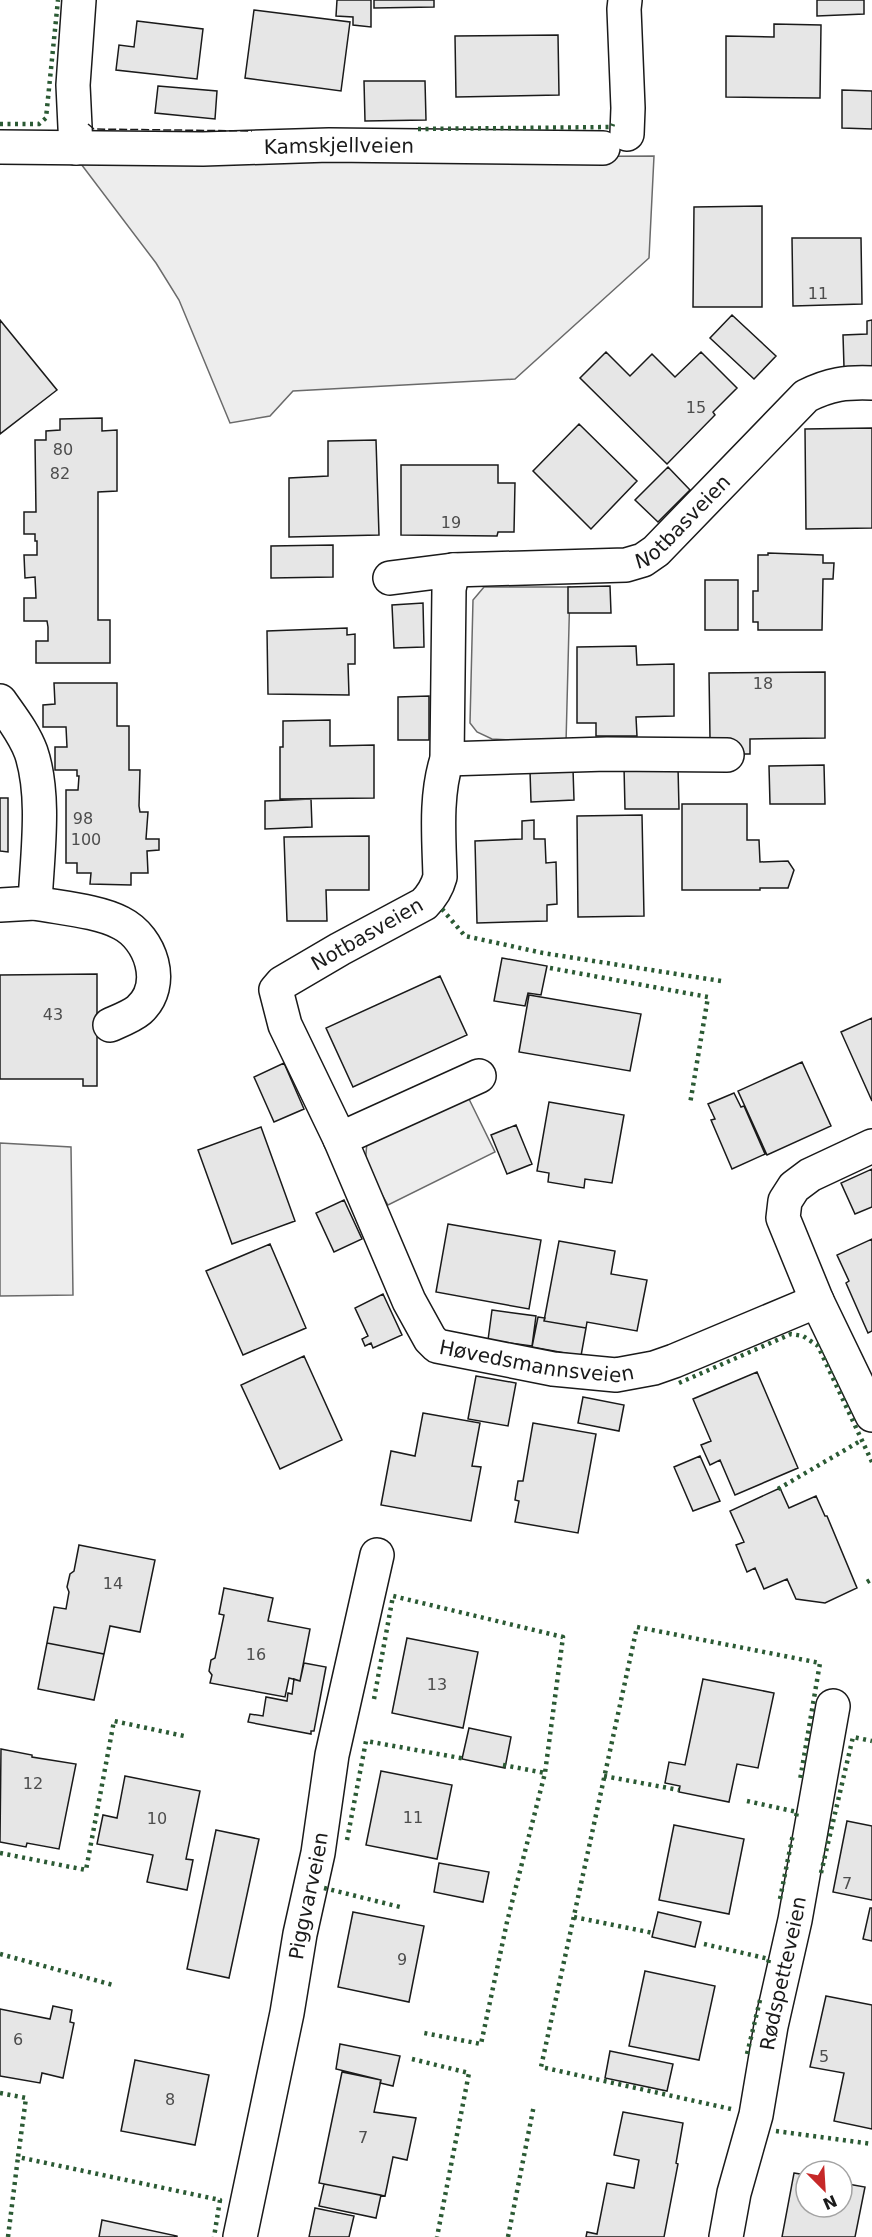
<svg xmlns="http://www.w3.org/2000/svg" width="872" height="2237" font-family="'DejaVu Sans',sans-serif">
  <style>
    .built { fill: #ededed; stroke: #6a6a6a; stroke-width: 1.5 }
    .building { fill: #e6e6e6; stroke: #1a1a1a; stroke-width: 1.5 }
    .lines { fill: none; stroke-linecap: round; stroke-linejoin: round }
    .street-casing { stroke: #1a1a1a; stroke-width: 36 }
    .street { stroke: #fff; stroke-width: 33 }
    .hedge { stroke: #2b5a34; stroke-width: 4.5; stroke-dasharray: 3 4.5; stroke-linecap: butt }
    .fence { stroke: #1a1a1a; stroke-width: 1.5; stroke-dasharray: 8 3; stroke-linecap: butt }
    .labels { text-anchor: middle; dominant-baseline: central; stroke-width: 4.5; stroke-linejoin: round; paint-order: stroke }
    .number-label { font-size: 16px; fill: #4d4d4d }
    .street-label { font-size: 20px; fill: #1a1a1a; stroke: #fff }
  </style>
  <rect width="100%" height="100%" fill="#fff"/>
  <path class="built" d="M654 156 649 258 515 379 293 391 270 416 230 423 179 300 156 263 78 160Z
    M484 587H570L566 743 492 739 477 732 470 723 473 600Z
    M467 1095 495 1152 388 1205 365 1165 367 1142Z
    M0 1143 71 1147 73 1295 0 1296Z"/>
  <path class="building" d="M337 0H371V27L353 25V17L336 16Z
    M374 0H434V7L374 8Z
    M817 0H864V14L817 16Z
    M254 10 350 22 341 91 245 78Z
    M137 21 203 29 197 79 116 70 119 45 134 47Z
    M774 24 821 25 820 98 726 97V36L774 37Z
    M558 35 559 95 456 97 455 36Z
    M364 81H425L426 120 365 121Z
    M158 86 217 91 215 119 155 113Z
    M842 90 872 91V129L842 128Z
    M762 206V307H693L694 207Z
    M792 238H861L862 304 793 306Z
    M732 315 776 356 754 379 710 338Z
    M0 320 57 390 0 434Z
    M872 320V367H844L843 335 867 334V321Z
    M606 352 630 376 652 354 675 377 701 352 737 388 713 412 715 415 667 464 580 378Z
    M102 418V431L117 430V491L98 492V620H110V663H36V641H48V627L47 621H24V598H36L35 577 25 578 24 555H37V541H35V534H24V512H36L35 440H46V431L60 430V419Z
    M579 424 637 481 591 529 533 471Z
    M872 428V528L806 529 805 429Z
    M376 440 379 535 289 537V478L328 476V441Z
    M401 465H498V483H515L514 532H498L497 536 401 535Z
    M668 467 690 490 658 522 635 500Z
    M333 545V577L271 578V546Z
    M768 553 823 555V563H834L833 579H823L822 630H758V622H753V591H758V555H768Z
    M705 580H738V630H705Z
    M610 586 611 613H568V587Z
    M423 603 424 647 394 648 392 605Z
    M347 628V635L355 634V664H348L349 695 268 694 267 631Z
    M636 646 637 665 674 664V716L636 717 637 736H596V723H577V647Z
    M825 672V738L750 739V754H731V739L710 738 709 673Z
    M54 683H117V726H129V770H140L139 806 140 812H148L146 839H159V850L147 851 148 873H131V885L90 884 91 873H77V863H66V790H78L79 776H77V770H55V747H67L66 727H43V705L55 704Z
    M429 696V740H398V697Z
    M330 720V746L374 745V798L280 799V747H283V721Z
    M824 765 825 804H770L769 766Z
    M624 767H678L679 809H625Z
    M573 769 574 800 531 802 530 771Z
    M0 798H8V852L0 851Z
    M311 799 312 827 265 829V801Z
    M682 804H747V840H759L760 862 788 861 794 870 788 888H760V890H682Z
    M642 815 644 916 578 917 577 816Z
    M534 820V839H545L546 863 556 862 557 904 547 905V921L477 923 475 841 522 839V821Z
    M369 836V890H326L327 921H287L284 837Z
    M502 958 547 966 541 995 528 993 525 1006 494 1001Z
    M97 974V1086H83V1079H0V975Z
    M440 976 467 1035 353 1087 326 1028Z
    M529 995 641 1014 630 1071 519 1052Z
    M872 1018V1101L841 1032Z
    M802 1062 831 1126 767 1155 738 1091Z
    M284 1063 304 1109 274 1122 254 1077Z
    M734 1093 741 1107 744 1106 765 1154 732 1169 711 1120 715 1119 708 1104Z
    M549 1102 624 1115 612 1183 585 1179 584 1188 548 1182 549 1173 537 1171Z
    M516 1125 532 1164 507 1174 491 1135Z
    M261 1127 295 1221 232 1244 198 1150Z
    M872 1169V1207L855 1214 841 1183Z
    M344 1200 362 1239 334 1252 316 1213Z
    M448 1224 541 1240 529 1309 436 1292Z
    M872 1239V1331L868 1333 846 1283 849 1281 837 1255Z
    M559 1241 615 1251 611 1274 647 1280 637 1331 587 1322 586 1328 544 1321Z
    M270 1244 306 1328 243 1355 206 1271Z
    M383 1294 402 1335 373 1348 371 1343 365 1346 362 1339 368 1336 355 1308Z
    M492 1310 536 1316 532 1346 488 1340Z
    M538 1317 545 1318 544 1321 586 1328 581 1356 532 1347Z
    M304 1356 342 1440 280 1469 241 1385Z
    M757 1372 798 1468 735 1495 720 1460 710 1465 701 1445 711 1441 693 1399Z
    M476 1376 516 1383 508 1426 468 1419Z
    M583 1397 624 1405 619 1431 578 1423Z
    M423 1413 480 1423 472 1466 481 1467 471 1521 381 1505 391 1451 415 1456Z
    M533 1423 596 1434 578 1533 515 1522 519 1501 515 1500 518 1481H523Z
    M700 1456 720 1501 693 1511 674 1467Z
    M780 1488 789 1508 816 1496 825 1516H827L857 1588 825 1603 796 1599 787 1579 764 1589 755 1568 747 1572 736 1545 744 1542 730 1511Z
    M79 1545 155 1560 140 1632 110 1626 104 1654 47 1643 54 1607 66 1609 69 1592 67 1587 70 1574 74 1571Z
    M224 1588 273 1598 268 1621 310 1629 300 1681 289 1678 285 1697 210 1683 212 1675 209 1671 211 1660 215 1658 224 1615 219 1614Z
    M407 1638 478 1652 463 1728 392 1713Z
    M47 1643 104 1654 94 1700 38 1689Z
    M304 1663 326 1667 314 1731H311V1734L248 1722 250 1714 263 1716 266 1697 287 1701 288 1693 292 1694 294 1679 300 1681Z
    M703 1679 774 1693 758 1768 737 1764 729 1802 679 1792 680 1786 665 1783 669 1762 685 1765Z
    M469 1728 511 1737 505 1768 462 1759Z
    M1 1749 32 1755V1757L76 1764 59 1849 27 1843 26 1847 0 1842Z
    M381 1771 452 1785 437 1859 366 1845Z
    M125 1776 200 1791 186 1859 193 1860 187 1890 147 1882 153 1855 97 1844 103 1815 117 1818Z
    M847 1821 872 1826V1900L833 1892Z
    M674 1825 744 1839 729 1914 659 1900Z
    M216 1830 259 1839 229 1978 187 1969Z
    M439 1863 489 1872 483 1902 434 1892Z
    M870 1908H872V1941L863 1939Z
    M353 1912 424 1926 409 2002 338 1987Z
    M658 1912 701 1922 695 1947 652 1937Z
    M645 1971 715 1986 699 2060 629 2046Z
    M826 1996 872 2005V2129L834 2121 844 2073 810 2067Z
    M53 2006 72 2010 70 2022 74 2023 63 2078 42 2073 40 2083 0 2076V2009L50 2019Z
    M340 2044 400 2056 393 2086 380 2083 381 2080 336 2069Z
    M610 2051 673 2064 667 2091 605 2078Z
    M135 2060 209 2075 195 2145 121 2131Z
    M342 2072 381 2080 374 2112 416 2118 407 2160 393 2157 385 2196 319 2183Z
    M623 2112 683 2123 676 2163 678 2164 664 2237H586L587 2232 597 2234 607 2183 634 2188 639 2160 614 2155Z
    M794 2173 806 2175V2207H842V2183L865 2187 855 2237H782Z
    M324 2184 381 2195 376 2218 319 2206Z
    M315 2208 354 2216 349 2237H309Z
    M102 2220 177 2236V2237H99Z"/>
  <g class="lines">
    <defs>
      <g id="street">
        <path d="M625 0 624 9 628 108 627 134"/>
        <path id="s1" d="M0 147 203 149 329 145 603 148"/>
        <path d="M76 148 73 85 79 0"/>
        <path id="s2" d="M453 570 449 589 447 759C435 796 439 838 440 877 437 888 432 896 424 904L340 949 282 983 276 990 285 1025 340 1139 409 1301 430 1339 437 1346 553 1369 616 1375 654 1368 674 1361 817 1301"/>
        <path id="s3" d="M390 578 453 570 626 565 643 560 656 551 806 396C830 384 846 382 872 383"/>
        <path d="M0 701C11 717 24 733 31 752 46 796 37 857 35 903L0 905"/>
        <path d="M447 759 607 754 727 755"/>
        <path d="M35 903C61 908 99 911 121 923 151 938 167 985 139 1010 132 1016 119 1021 110 1025"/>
        <path d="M340 1139 479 1076"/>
        <path d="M872 1146 810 1175 794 1187 785 1201 783 1218 817 1301 872 1415"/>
        <path id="s4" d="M240 2237 287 2013 300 1934 318 1853 332 1755 377 1555"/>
        <path id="s5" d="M726 2237 734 2193 756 2115 771 2026 795 1920 833 1706"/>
      </g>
    </defs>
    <use href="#street" class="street-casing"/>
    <use href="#street" class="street"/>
    <path class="hedge" d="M0 124H39L46 118 58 0
      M418 129 612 127 613 124
      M442 909 465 936 543 953 721 981
      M550 968 708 997 690 1104
      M679 1383 791 1334 803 1336 818 1346 872 1462
      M778 1489 862 1440
      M867 1582 872 1579
      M374 1699 393 1596 563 1637 545 1773 507 1922 481 2044 424 2033
      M503 1765 545 1773
      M604 1776 679 1790
      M747 1801 797 1812 796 1817
      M347 1840 366 1741 466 1759
      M0 1853 86 1870 114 1721 184 1736
      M821 1873 853 1737 872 1741
      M324 1888 400 1907
      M780 1899 793 1834
      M574 1917 653 1933
      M704 1944 769 1959 768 1964
      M0 1954 113 1985
      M747 2054 761 1996
      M412 2059 469 2073 437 2237
      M0 2093 26 2098 18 2157 220 2200 214 2237
      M731 2109 541 2067 637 1627 820 1663 800 1780
      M776 2131 872 2144
      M8 2237 18 2157
      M508 2237 534 2105"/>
    <path class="fence" d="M88 124 94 129 252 131"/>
  </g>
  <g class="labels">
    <g class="number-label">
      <text x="818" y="293">11</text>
      <text x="696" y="407">15</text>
      <text x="63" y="449">80</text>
      <text x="60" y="473">82</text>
      <text x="451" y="522">19</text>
      <text x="763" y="683">18</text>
      <text x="83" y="818">98</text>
      <text x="86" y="839">100</text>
      <text x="53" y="1014">43</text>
      <text x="113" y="1583">14</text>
      <text x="256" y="1654">16</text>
      <text x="437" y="1684">13</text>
      <text x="33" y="1783">12</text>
      <text x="413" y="1817">11</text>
      <text x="157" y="1818">10</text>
      <text x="847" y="1883">7</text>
      <text x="402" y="1959">9</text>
      <text x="18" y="2039">6</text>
      <text x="824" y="2056">5</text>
      <text x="170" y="2099">8</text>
      <text x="363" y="2137">7</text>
    </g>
    <g class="street-label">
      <text stroke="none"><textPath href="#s1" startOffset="339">Kamskjellveien</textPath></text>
      <text stroke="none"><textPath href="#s3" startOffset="309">Notbasveien</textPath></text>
      <text transform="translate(367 934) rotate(-30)">Notbasveien</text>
      <text stroke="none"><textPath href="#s2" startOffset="1005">Høvedsmannsveien</textPath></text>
      <text stroke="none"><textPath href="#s4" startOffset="348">Piggvarveien</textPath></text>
      <text stroke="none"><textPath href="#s5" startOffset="270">Rødspetteveien</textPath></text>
    </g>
  </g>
  <g transform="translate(824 2189) rotate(156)"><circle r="28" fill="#ffffff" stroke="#a3a3a3" stroke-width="1.5"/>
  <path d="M0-4.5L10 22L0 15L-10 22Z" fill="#c62828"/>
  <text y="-9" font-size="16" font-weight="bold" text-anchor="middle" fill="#1a1a1a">N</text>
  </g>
</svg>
